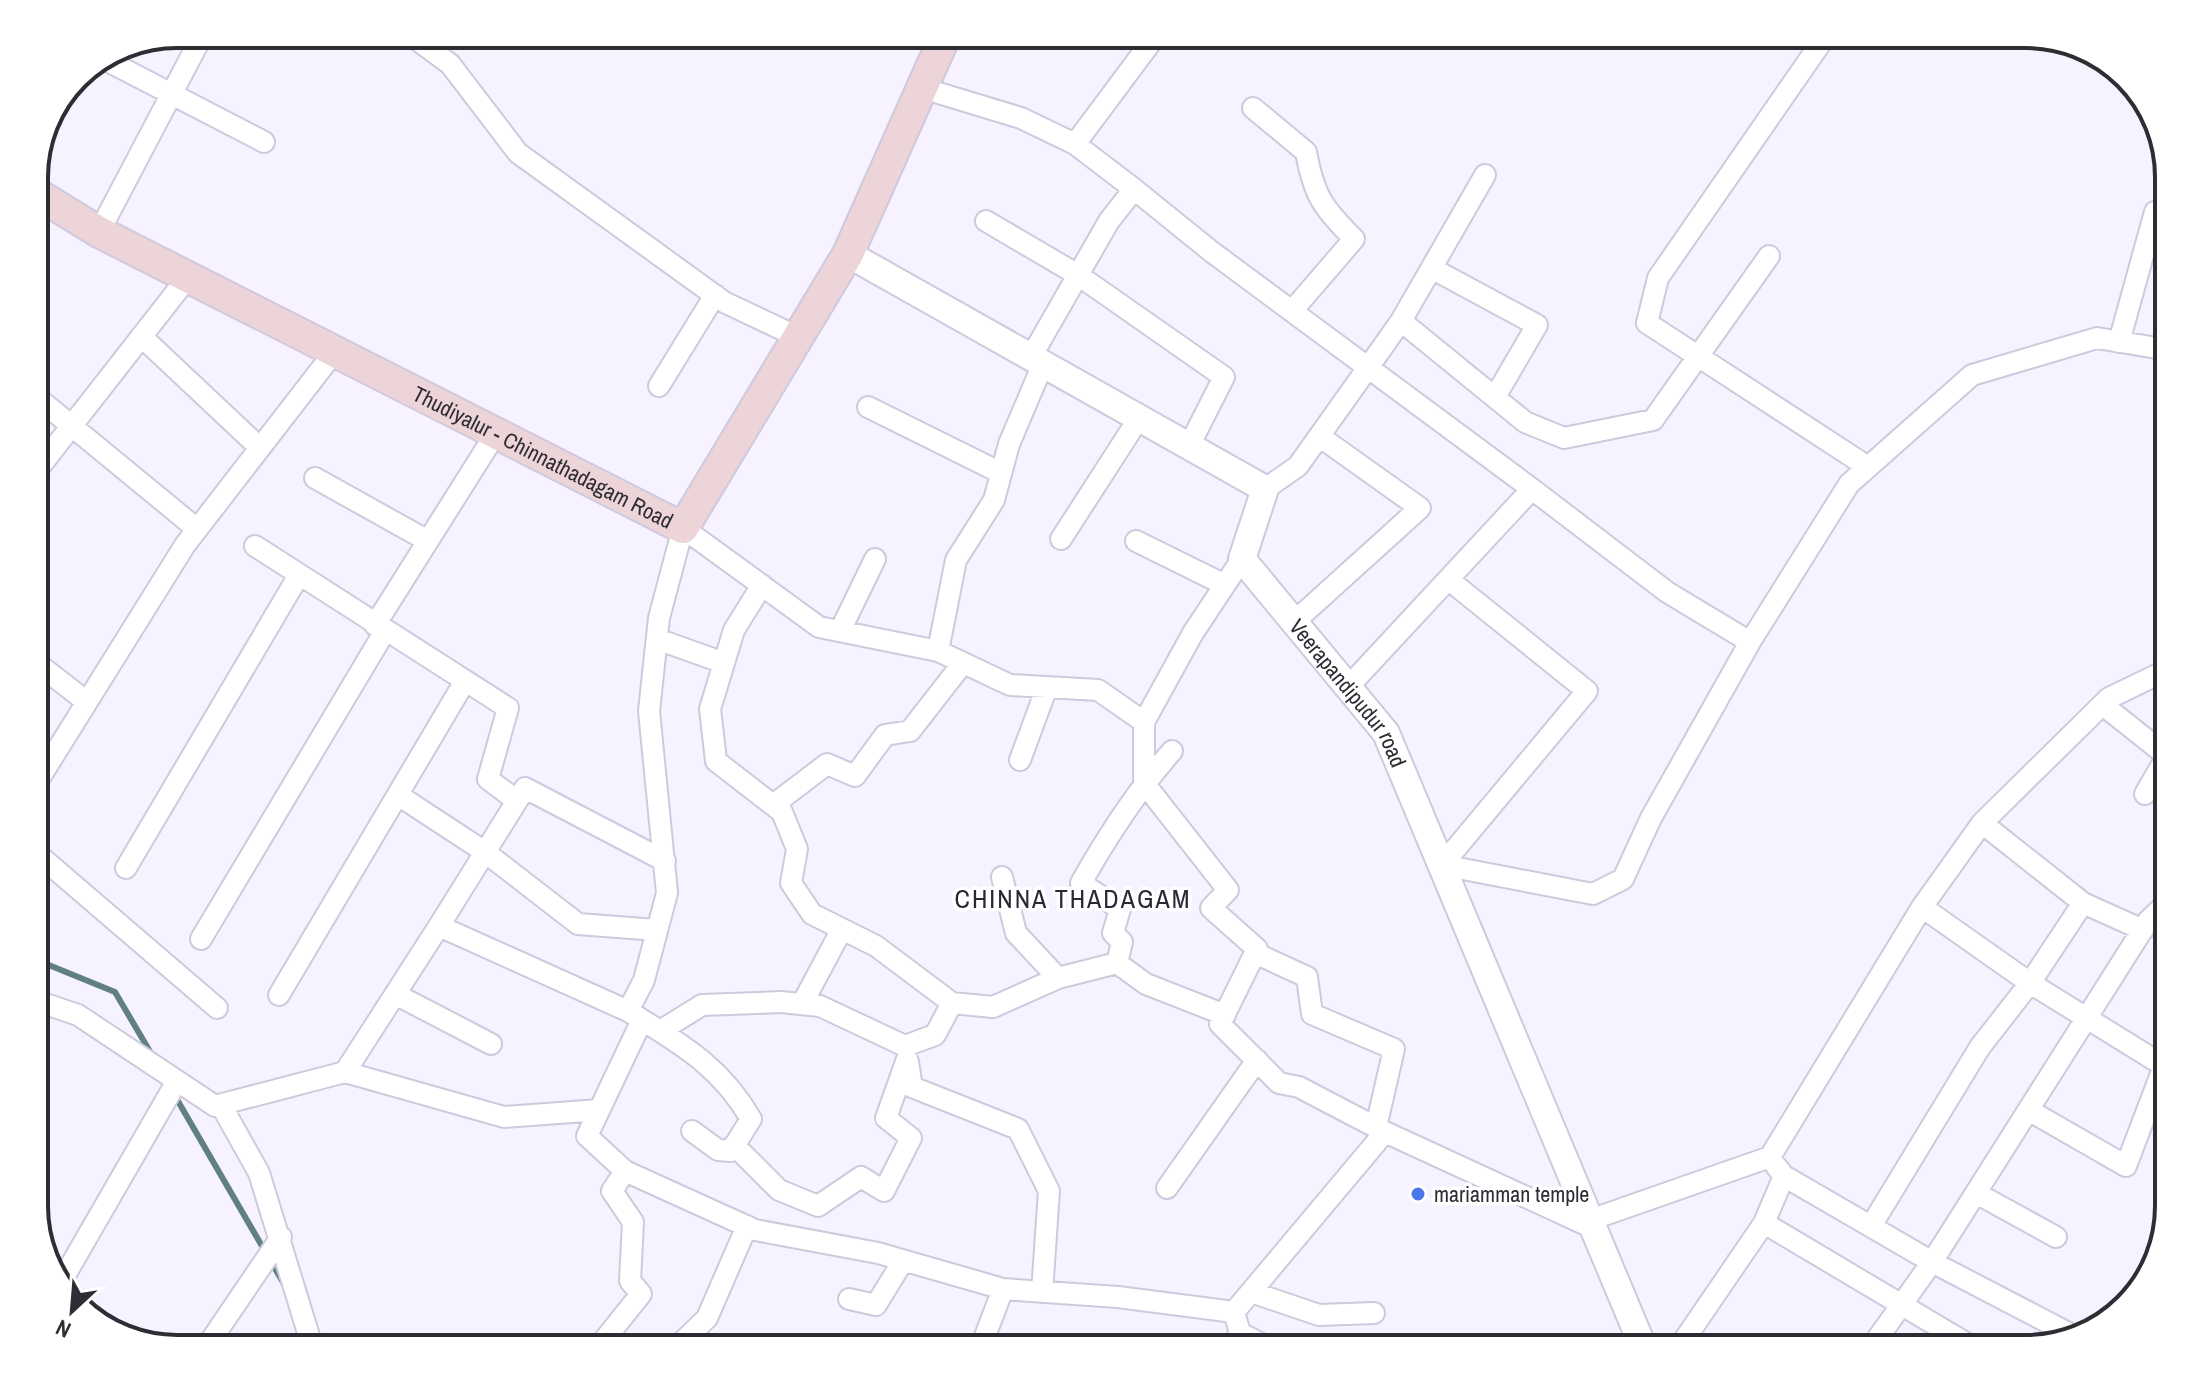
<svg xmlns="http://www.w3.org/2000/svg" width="2203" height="1383" font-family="'Archivo Narrow',sans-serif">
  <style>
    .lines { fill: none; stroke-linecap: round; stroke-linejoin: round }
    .stream { stroke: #617f84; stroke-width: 6 }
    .minor-casing { stroke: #cfc9dd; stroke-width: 24 }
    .tertiary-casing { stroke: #cfc9dd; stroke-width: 30 }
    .secondary-casing { stroke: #cfc9dd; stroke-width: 34 }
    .minor { stroke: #fff; stroke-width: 20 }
    .tertiary { stroke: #fff; stroke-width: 26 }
    .secondary { stroke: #edd4d8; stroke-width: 30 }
    .poi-dot { fill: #4b77e9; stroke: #fff; stroke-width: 3 }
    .labels { text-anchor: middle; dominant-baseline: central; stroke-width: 7; stroke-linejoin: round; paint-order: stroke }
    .street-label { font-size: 22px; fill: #2f2d34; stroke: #fff }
    .poi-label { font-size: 22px; fill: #2f2d34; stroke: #fff; text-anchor: start }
    .quarter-label { font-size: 26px; letter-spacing: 2px; fill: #2c2736; stroke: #fff }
    .rim { fill: none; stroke: #2f2d34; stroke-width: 4 }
  </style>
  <rect width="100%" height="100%" fill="#f6f2ff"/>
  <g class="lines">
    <path class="stream" d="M34 959 115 992 152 1055
      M175 1096 284 1284"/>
    <defs>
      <path id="minor" d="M409 34 450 64 518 153 724 302 798 337
        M1827 34 1658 278 1647 323 1868 467
        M102 58 264 142
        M922 88 1021 118 1075 144 1134 189
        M1253 108 1306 152C1314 196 1323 208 1354 239L1292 311
        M1075 144 1157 34
        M986 221 1078 275 1224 377 1189 446
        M99 232 203 34
        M1433 269 1537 325 1495 397
        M1401 321 1525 422 1564 438 1653 420 1769 256
        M142 337 260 448
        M2119 342 2155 212 2169 211
        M1031 357 1109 221 1134 189 1212 252 1532 489 1348 687
        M659 386 715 295
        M34 395 197 529
        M868 407 1001 473
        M34 474 188 277
        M315 478 428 541
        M1265 489 1298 466 1401 321 1485 175
        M1061 539 1139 418
        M1136 541 1225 585
        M255 546 508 708 488 779 517 801
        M1242 559 1193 633 1144 722V783L1228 890 1211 908 1257 949 1220 1024 1279 1083 1299 1087 1385 1132
        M1449 580 1587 691 1442 865 1593 894 1623 879 1651 818 1750 642 1667 592 1532 489
        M1294 622 1420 508 1319 436
        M375 625 496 433
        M840 631 875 559
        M657 639 724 663
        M1750 642 1849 484 1972 375 2097 338 2169 350
        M938 651 956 560 994 500 1009 444 1043 364
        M34 661 87 702
        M2103 705 2167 756 2145 794
        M1020 760 1047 687
        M34 787 185 545 335 351
        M398 795 485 852 578 924 657 930
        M773 805 827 764 855 776 885 735 910 731 963 663
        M1982 823 2109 698 2169 669
        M34 851 217 1008
        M126 868 299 575
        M1002 877 1016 933 1058 978
        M1922 907 1982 823 2083 903
        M439 926 525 788 665 861
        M201 939 385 631
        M1255 953 1307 977 1312 1014 1394 1049 1376 1127
        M1117 963 1146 984 1225 1015
        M395 994 491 1044
        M279 995 465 681
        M34 1000 78 1015 215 1106 345 1072 439 926 628 1011
        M952 1003 993 1007 1058 978 1117 963 1122 942 1113 933 1120 909 1081 883C1108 835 1136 792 1172 751
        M802 1004 842 929
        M642 1020 587 1136 625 1171 755 1230 878 1253 1003 1289 1118 1297 1234 1312 1385 1132 1593 1228
        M660 1031 702 1005 781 1002 820 1006 905 1046 935 1035 952 1003 876 946 812 914 791 883 797 849 782 812 716 761 710 709 734 630 762 585
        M908 1062 912 1087 1018 1129 1049 1191 1042 1292
        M345 1072 504 1117 599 1110
        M221 1105 259 1173 313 1349
        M2030 1111 2126 1166 2164 1066
        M692 1131 718 1150 731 1151 751 1119C720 1065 679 1043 628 1011L644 980 667 893 649 711 659 618 683 528 819 627 938 651 1010 685 1098 690 1144 722
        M734 1145 779 1190 818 1206 861 1177 884 1191 911 1138 886 1118 907 1059
        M1784 1176 1932 1262 2074 1336
        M1167 1188 1257 1060
        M1976 1193 2056 1237
        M1590 1220 1770 1157 1922 907 2030 983 2169 1069
        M1764 1223 1784 1176 1776 1166
        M1871 1226 1980 1047 2030 983 2083 903 2143 930
        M64 1289V1277L177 1081
        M1251 1292 1319 1315 1374 1313
        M849 1299 876 1305 903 1261
        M2124 1305 2147 1278
        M1240 1333 1271 1349
        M205 1349 281 1237
        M597 1349 641 1294 630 1281 633 1222 612 1191 625 1171
        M675 1349 707 1318 747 1226
        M980 1349 1003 1289
        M1230 1349 1240 1333 1234 1312
        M1678 1349 1764 1223 1976 1349
        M1870 1349 1932 1262 2148 921 2169 901"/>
      <g id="tertiary">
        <path id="s1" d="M848 254 1265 489 1242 559 1386 733 1644 1349"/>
      </g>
      <g id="secondary">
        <path id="s2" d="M34 192 99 232 683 528 848 254 946 34"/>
      </g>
    </defs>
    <use href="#minor" class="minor-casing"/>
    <use href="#tertiary" class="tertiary-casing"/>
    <use href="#secondary" class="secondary-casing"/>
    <use href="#minor" class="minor"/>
    <use href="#tertiary" class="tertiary"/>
    <use href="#secondary" class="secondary"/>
  </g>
  <circle class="poi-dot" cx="1418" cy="1194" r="8"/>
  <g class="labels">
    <g class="street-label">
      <text stroke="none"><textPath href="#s2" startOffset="574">Thudiyalur - Chinnathadagam Road</textPath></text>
      <text stroke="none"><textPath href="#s1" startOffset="724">Veerapandipudur road</textPath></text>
    </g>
    <g class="poi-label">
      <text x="1434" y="1194">mariamman temple</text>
    </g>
    <g class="quarter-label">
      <text x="1073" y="898">CHINNA THADAGAM</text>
    </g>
  </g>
  <path d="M0 0H2203V1383H0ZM177 48H2026A129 129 0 0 1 2155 177V1206A129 129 0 0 1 2026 1335H177A129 129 0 0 1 48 1206V177A129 129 0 0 1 177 48Z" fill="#fff" fill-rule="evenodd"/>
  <path class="rim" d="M177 48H2026A129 129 0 0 1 2155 177V1206A129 129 0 0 1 2026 1335H177A129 129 0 0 1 48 1206V177A129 129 0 0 1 177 48Z"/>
  <g transform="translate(72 1311) rotate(206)" stroke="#ffffff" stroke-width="6" paint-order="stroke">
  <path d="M0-6L14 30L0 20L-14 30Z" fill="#2f2d34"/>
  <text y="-12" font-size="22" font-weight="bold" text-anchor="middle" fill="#2f2d34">N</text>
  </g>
</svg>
